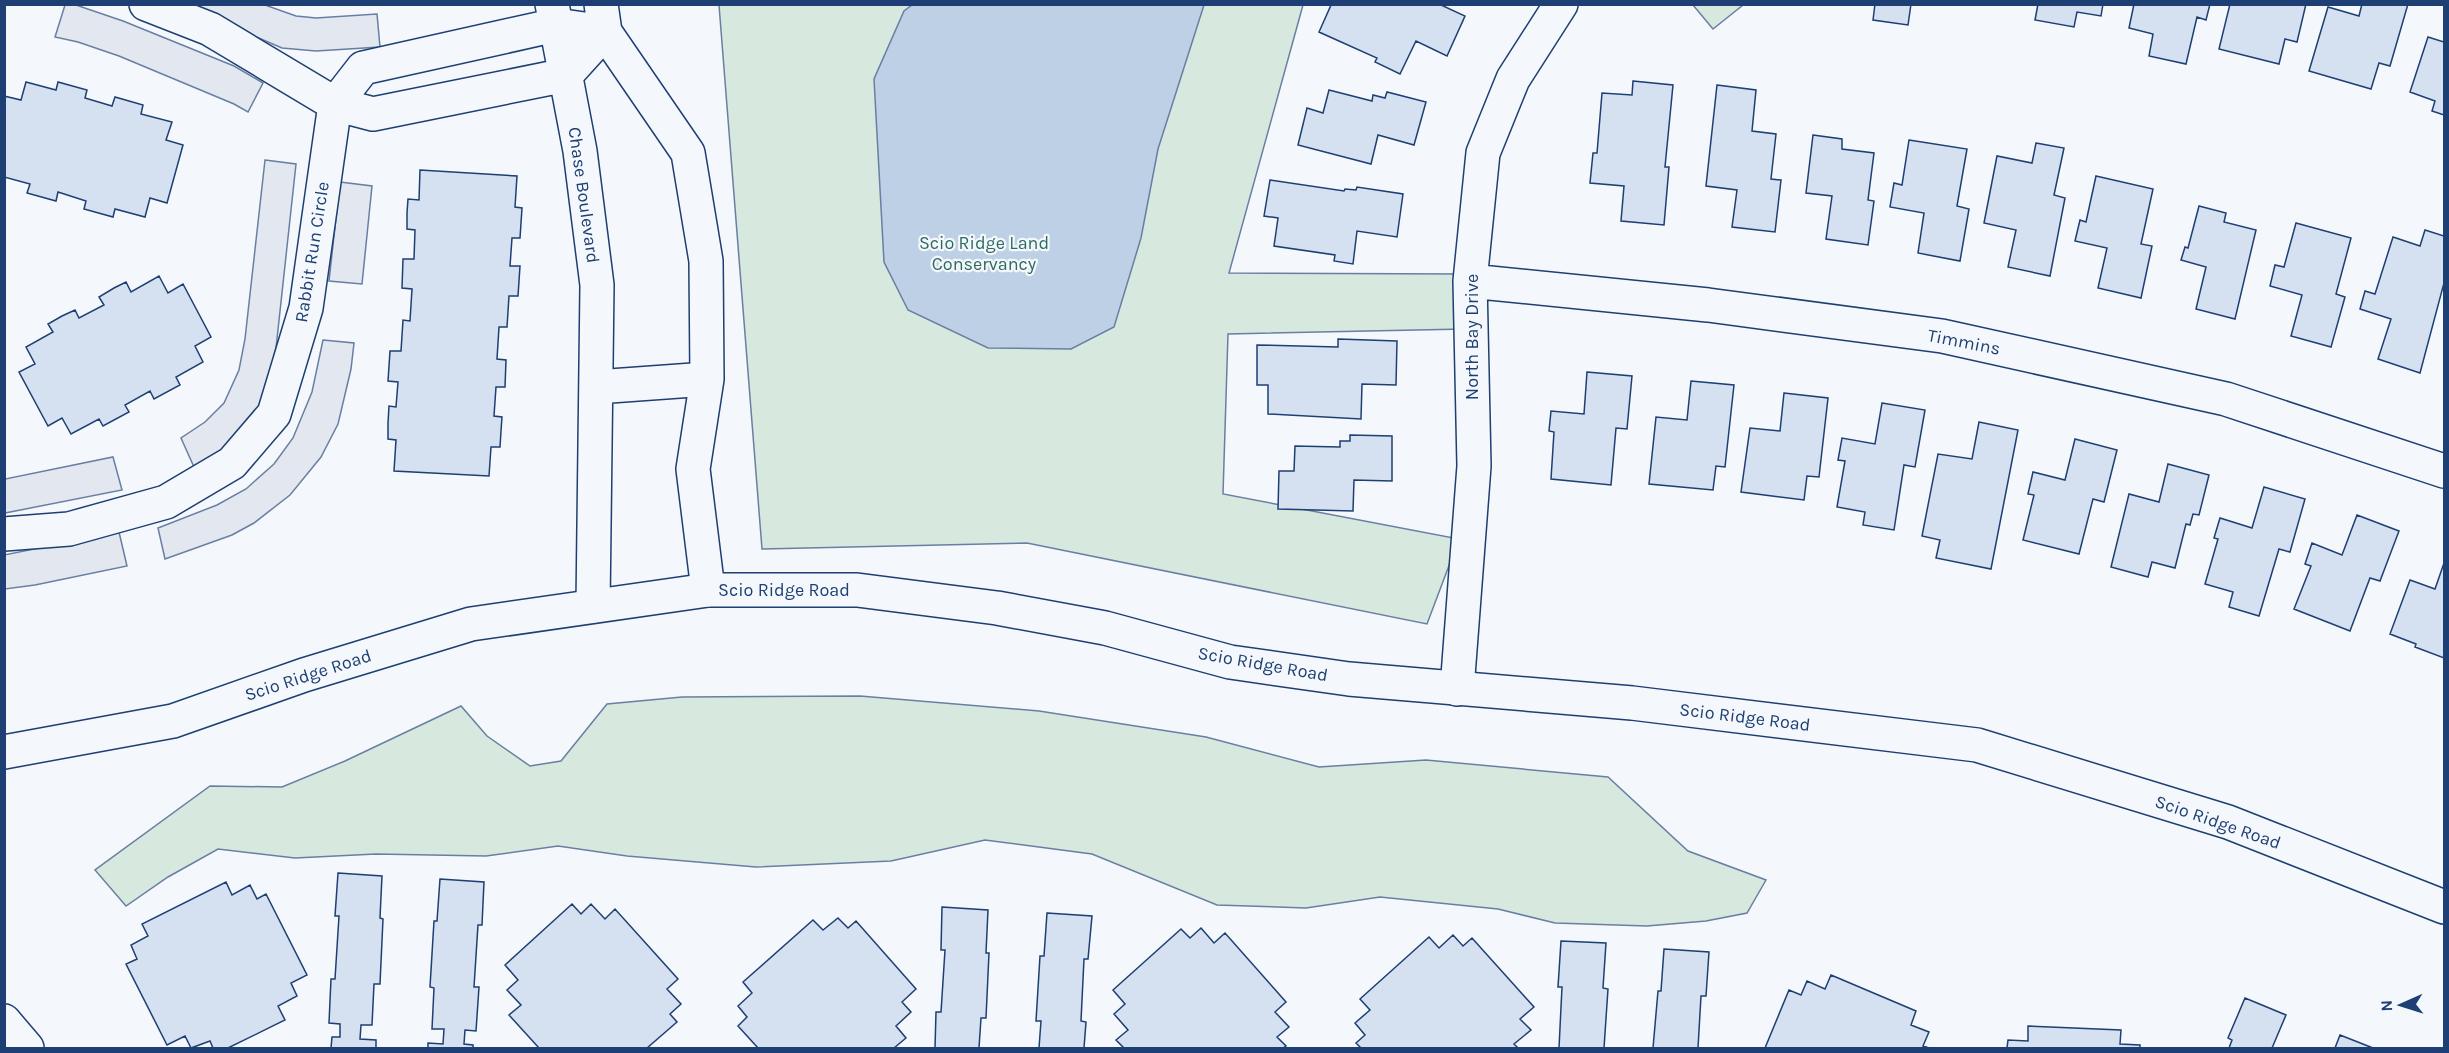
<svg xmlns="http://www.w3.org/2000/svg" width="2449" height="1053" font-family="Karla,sans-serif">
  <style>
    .green { fill: #d7e8df; stroke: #687fa3; stroke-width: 1.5 }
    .parking { fill: #e3e8f0; stroke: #687fa3; stroke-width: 1.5 }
    .water { fill: #bed0e5; stroke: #687fa3; stroke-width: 1.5 }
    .building { fill: #d5e0f0; stroke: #1d3f73; stroke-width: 1.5 }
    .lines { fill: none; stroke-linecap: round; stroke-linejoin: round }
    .minor-casing { stroke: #1d3f73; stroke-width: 36 }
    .tertiary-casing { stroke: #1d3f73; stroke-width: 36 }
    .minor { stroke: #f4f7fb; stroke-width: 33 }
    .tertiary { stroke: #f4f7fb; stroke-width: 33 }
    .labels { text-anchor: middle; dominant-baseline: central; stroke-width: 4.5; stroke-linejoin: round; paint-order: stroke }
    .street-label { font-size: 18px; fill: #1d3f73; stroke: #f4f7fb }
    .park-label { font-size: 18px; fill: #2c6c60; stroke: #f4f7fb }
  </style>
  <rect width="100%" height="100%" fill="#f4f7fb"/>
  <path class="green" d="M719 5H1303L1229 273 1466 274 1465 329 1228 334 1223 494 1459 539 1427 624 1027 543 762 549Z
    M1693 5H1743L1713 29Z
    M860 696 1039 711 1206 737 1319 767 1426 760 1608 777 1688 851 1766 880 1747 913 1706 921 1647 926 1555 923 1498 909 1380 897 1306 908 1217 905 1092 854 985 840 891 861 756 867 627 856 558 846 486 856 376 854 295 858 218 849 168 877 126 906 95 870 210 786 282 787 345 761 461 706 487 736 530 766 561 761 607 704 682 697Z"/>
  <path class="parking" d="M65 5H76L123 21 234 66 263 83 248 112 234 104 119 56 78 42 55 37Z
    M196 5H265L296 16 316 18 377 14 380 47 316 51 282 48 254 36Z
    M265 160 296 164 276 348 267 389 247 429 219 454 194 467 181 438 205 422 224 403 239 370 245 339Z
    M340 182 372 186 362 284 329 281Z
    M323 340 354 343 351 369 338 424 321 457 290 495 254 523 232 535 165 559 158 528 217 505 246 489 274 464 293 438 312 392Z
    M113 457 122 490 5 513V479Z
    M119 532 127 566 35 585 5 589 4 555Z"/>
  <path class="water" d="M912 5H1204L1158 149 1141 238 1114 327 1071 349 988 348 908 310 884 262 874 79 904 11Z"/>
  <path class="building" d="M1329 4H1439L1465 16 1447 56 1416 41 1400 74 1375 62 1377 58 1319 32 1331 5Z
    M1875 4H1911L1908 25 1873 20Z
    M2038 4H2103L2101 16 2077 12 2074 27 2035 20Z
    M2134 4H2210L2206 20 2197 17 2186 64 2149 56 2153 34 2129 28Z
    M2230 4H2306L2297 42 2285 39 2279 64 2219 49Z
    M2362 4H2408L2390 66 2379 63 2371 89 2309 71 2328 7 2359 16Z
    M2428 37 2444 42V115L2432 111 2435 101 2410 92Z
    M1633 81 1673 85 1665 167H1669L1664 225 1621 221 1624 186 1590 183 1593 153H1597L1602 93 1632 95Z
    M26 82 56 90 58 82 87 90 85 98 112 106 115 97 143 105 141 114 172 122 166 140 183 145 167 203 150 198 145 217 115 209 113 217 84 209 86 201 58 192 56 201 27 193 30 184 4 177V96L21 100Z
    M1717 85 1756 90 1752 131 1776 134 1771 179 1781 180 1775 232 1732 227 1737 190 1706 186Z
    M1329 90 1372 101 1373 95 1385 98 1387 92 1426 102 1414 145 1378 135 1371 164 1298 145 1307 108 1323 113Z
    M1813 135 1842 139V149L1874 153 1868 200 1874 201 1868 245 1826 239 1832 196 1806 193Z
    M1909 140 1967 149 1957 206 1969 209 1960 261 1918 253 1924 213 1890 207 1894 183 1902 185Z
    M2036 143 2064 148 2054 195 2065 198 2050 276 2008 267 2016 230 1984 223 1997 156 2032 163Z
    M420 170 517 176 515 207 522 208 520 238H512L510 266H520L518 296H509L507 327H499L497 359 506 360 505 387H496L494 416 502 417 501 431 500 447H491L489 476 394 471 396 440 388 439V423L389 406 396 407 398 382 388 381 390 351H401L403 320 410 321 412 289 402 288 403 259H414L415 230 407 229V213L408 199 419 200Z
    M2096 176 2153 189 2141 244 2152 246 2141 298 2098 288 2107 248 2075 241 2080 220 2086 222Z
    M1270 180 1344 191 1345 189 1356 190 1357 187 1403 194 1397 237 1357 231 1353 264 1334 261 1335 255 1274 246 1278 218 1264 216Z
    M2199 206 2226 213 2224 222 2256 230 2235 319 2196 309 2206 267 2181 260 2185 247 2188 248Z
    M2296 223 2351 238 2336 294 2345 297 2331 347 2291 336 2302 295 2270 286 2275 265 2284 267Z
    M2425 230 2444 236V283L2420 373 2378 359 2391 319 2360 309 2365 291 2375 294 2393 237 2420 246Z
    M159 276 168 293 183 284 211 337 195 346 203 362 176 377 180 385 154 399 150 391 125 405 129 412 103 426 99 419 71 434 62 418 48 426 19 372 35 364 26 347 53 332 48 324 62 316 75 310 79 318 104 305 99 297 114 288 126 282 131 292Z
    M1338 339 1397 341 1396 385 1362 384 1361 419 1268 414V385H1257V345L1338 347Z
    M1587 372 1632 376 1627 429 1616 428 1611 485 1551 479 1554 432 1549 431 1551 411 1584 414Z
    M1691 381 1734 385 1725 467 1716 466 1713 490 1649 484 1656 417 1687 420Z
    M1784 393 1828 398 1819 477 1807 476 1804 500 1741 492 1750 428 1780 431Z
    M1882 403 1925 410 1915 467 1904 465 1894 530 1863 525 1865 512 1837 507 1845 461 1838 460 1842 438 1875 444Z
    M1979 422 2018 430 1991 569 1936 558 1940 540 1922 536 1938 454 1972 459Z
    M1350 435 1392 436V481L1354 480 1353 511 1278 509 1279 471H1294L1295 446 1340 447V441H1350Z
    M2075 439 2117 450 2104 502 2093 499 2079 554 2023 540 2034 495 2028 494 2033 472 2065 480Z
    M2168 464 2209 475 2199 515 2193 514 2190 525 2186 524 2175 568 2152 562 2148 577 2111 567 2129 494 2159 502Z
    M2264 487 2305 499 2290 552 2279 549 2259 616 2229 607 2233 592 2205 584 2218 539 2214 538 2220 518 2252 528Z
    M2357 515 2399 531 2380 581 2370 578 2350 631 2294 609 2311 566 2305 564 2312 543 2342 555Z
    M2444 563V658L2415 647 2416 644 2390 634 2410 580 2435 589Z
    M338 873 382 876 380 918 383 919 380 984H374L372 1025H361L360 1039 376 1040V1048H331L332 1037H340V1024L329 1023 331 979H335L339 916H335Z
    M440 879 484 882 482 925H478L474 987H479L476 1031 465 1030 464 1044 473 1045V1048H428V1043L443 1044 444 1029H432L434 988 430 987 434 921H437Z
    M226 882 232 895 250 885 257 899 266 894 307 975 291 983 297 996 278 1006 285 1020 228 1048H213L210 1041 191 1048 185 1036 167 1045 126 964 137 959 131 945 148 936 142 924Z
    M572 904 581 914 591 904 605 919 615 909 678 979 667 989 681 1004 670 1014 677 1022 647 1048H539L509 1015 521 1005 507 990 518 980 505 965Z
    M942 907 988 910 986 953H989L986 1018H981L979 1048H935L936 1012H941L945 950H941Z
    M1047 913 1092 916 1088 959H1084L1081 1021 1086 1022 1084 1048H1039L1041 1021H1036L1040 956H1044Z
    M838 918 848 928 856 921 916 989 902 1002 911 1012 896 1026 906 1038 894 1048H758L738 1026 747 1017 738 1006 752 993 743 982 813 920 823 930Z
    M1201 928 1214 943 1225 933 1286 1002 1275 1012 1289 1027 1277 1037 1286 1046 1283 1048H1124L1116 1040 1128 1030 1114 1014 1125 1004 1113 990 1181 929 1190 938Z
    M1453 935 1463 946 1472 938 1534 1007 1520 1019 1531 1030 1514 1044 1518 1048H1361L1356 1043 1365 1035 1355 1023 1370 1010 1360 999 1429 937 1439 948Z
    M1561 941 1606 943 1603 988 1608 989 1604 1048H1559L1562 987H1558Z
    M1664 949 1709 952 1706 996H1701L1698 1048H1653L1658 991H1661Z
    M1831 975 1916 1011 1911 1025 1929 1032 1923 1046 1929 1048H1765L1789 990 1801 995 1807 981 1825 989Z
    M2245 998 2286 1015 2272 1048H2229L2232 1040 2228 1038Z
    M2028 1026 2121 1030 2120 1044 2140 1045V1048H2007L2008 1040 2028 1041Z
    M2340 1035 2373 1048H2335Z"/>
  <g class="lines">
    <defs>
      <path id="minor" d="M552 4 580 151 597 285 593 606
        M601 4 605 32 688 153 706 261 707 379 693 469 708 590
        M556 25 605 32 566 75 373 114 335 104 363 68Z
        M1470 281 1708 305 1942 336 2226 399 2444 471
        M596 387 707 379
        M4 534 69 529 166 502 232 463 274 414 306 308 335 104 210 29 146 4
        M1457 689 1474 466 1470 281 1483 153 1513 79 1561 4
        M4 1021 27 1048"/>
      <path id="tertiary" d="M4 752 173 721 304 675 471 624 708 590H857L997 608 1105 628 1230 662 1349 679 1632 703 1977 745 2228 822 2444 907"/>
    </defs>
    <use href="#minor" class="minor-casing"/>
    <use href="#tertiary" class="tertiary-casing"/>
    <use href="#minor" class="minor"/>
    <use href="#tertiary" class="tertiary"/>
  </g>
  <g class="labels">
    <g class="street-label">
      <text transform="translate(584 195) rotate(82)">Chase Boulevard</text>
      <text transform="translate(312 252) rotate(-81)">Rabbit Run Circle</text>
      <text transform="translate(1472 337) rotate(-90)">North Bay Drive</text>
      <text transform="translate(1964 342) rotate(11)">Timmins</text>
      <text x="784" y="590">Scio Ridge Road</text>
      <text transform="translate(1263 664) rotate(10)">Scio Ridge Road</text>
      <text transform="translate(308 675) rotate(-18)">Scio Ridge Road</text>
      <text transform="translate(1745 717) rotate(7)">Scio Ridge Road</text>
      <text transform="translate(2218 822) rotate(19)">Scio Ridge Road</text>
    </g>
    <g class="park-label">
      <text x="984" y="243">Scio Ridge Land<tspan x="984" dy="21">Conservancy</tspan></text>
    </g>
  </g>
  <rect width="2449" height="1053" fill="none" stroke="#1d3f73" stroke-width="12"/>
  <g transform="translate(2401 1005) rotate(267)" stroke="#f4f7fb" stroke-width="4.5" paint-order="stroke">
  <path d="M0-4.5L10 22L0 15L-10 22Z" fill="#1d3f73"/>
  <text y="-9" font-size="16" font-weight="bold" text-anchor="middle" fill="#1d3f73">N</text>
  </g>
</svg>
